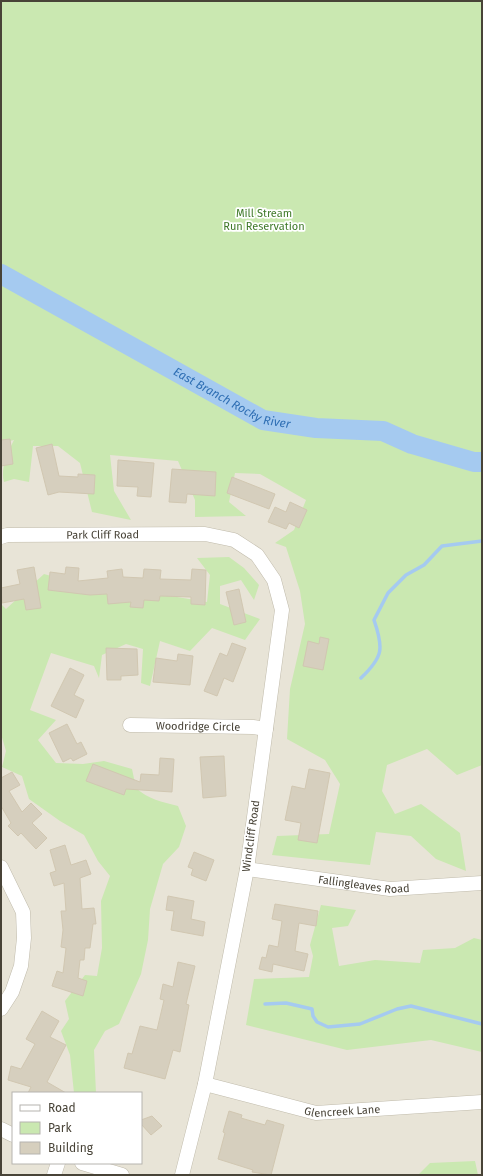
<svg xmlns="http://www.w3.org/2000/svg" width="483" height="1176" font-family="'Fira Sans',sans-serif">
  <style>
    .residential { fill: #e8e4d7; fill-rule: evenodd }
    .green { fill: #cae8b1 }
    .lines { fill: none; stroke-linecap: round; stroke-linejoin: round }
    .stream { stroke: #a5caf0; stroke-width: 3.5 }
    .river { stroke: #a5caf0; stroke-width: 20 }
    .building { fill: #d6cfbe; stroke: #d1c7b1 }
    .minor-casing { stroke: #c0bbab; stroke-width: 15 }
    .minor { stroke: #fff; stroke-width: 14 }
    .labels { text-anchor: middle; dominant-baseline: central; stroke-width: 3.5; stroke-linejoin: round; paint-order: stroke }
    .park-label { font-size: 11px; fill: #407a2a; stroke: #fff }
    .street-label { font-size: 11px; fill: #484337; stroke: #fff }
    .water-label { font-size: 12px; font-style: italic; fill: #2f6fb4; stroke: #fff }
  </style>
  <rect width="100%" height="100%" fill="#f4f2e9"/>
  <path class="residential" d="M1 434 253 463 482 507V1175H1ZM13 1093H141V1163H13Z"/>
  <path class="green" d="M1 1H482V765L457 775 427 749 387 765 382 791 395 814 421 804 460 833 466 871 436 859 411 836 376 832 370 865 272 855 277 836 329 834 340 784 325 760 287 739 290 689 305 624 300 591 286 547 275 543 294 530 306 500 260 474 235 473 229 502 246 516 195 517V500L178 461 110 455 114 491 131 520 92 512 80 463 58 446H33L29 482 14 479 4 482C0 469 8 452 14 440L1 443Z
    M229 557 244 568 259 585 254 600 241 580 220 586V604L260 619 245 640 212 628 190 651 160 641 150 686 141 683 143 649 126 644 102 655 99 678 94 666 51 653 30 710 56 720 38 740 56 763 83 764 104 761 132 769 136 788C148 799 162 802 178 806L186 826 179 847 163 864 150 909 148 940 141 974 119 1024 105 1031 94 1050 96 1093H74L70 1055 61 1031 69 1019 65 1001 85 975 97 976 102 948 101 901 110 876 98 861 84 835 60 821 29 799 22 776 2 767 6 751 1 734V604L6 609 44 574 83 585 165 595 207 602 210 575 197 558Z
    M321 905 356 910 348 926 332 928 339 966 375 960 420 963 423 950 455 948 474 938 482 940V1052L431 1040 347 1050 246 1025 254 979 309 977 313 956 310 945Z
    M475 1161 478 1175H418L430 1163Z"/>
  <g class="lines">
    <path class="stream" d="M361 678C383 657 384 649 374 620L388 593 406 575 424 565 442 546 482 541
      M265 1004 286 1003 312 1009 313 1016 317 1022 328 1027 360 1024 397 1009 411 1006 482 1024"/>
    <path class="river" id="s1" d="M1 274 263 420 316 428 383 431 412 444 474 462H482"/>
  </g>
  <path class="building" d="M10 439 13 464 1 466V440Z
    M52 444 59 476 78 477V474L95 475 94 494 59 492 48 495 36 448Z
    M118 460 154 463 151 497 137 496 138 487 117 486Z
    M172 469 216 472 215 496 187 494 186 503 169 502Z
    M232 477 275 494 269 509 227 493Z
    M290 502 307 510 299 528 289 523 286 529 268 522 275 507 286 512Z
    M34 567 41 608 26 610 24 599 2 603 1 588 20 584 17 570Z
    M66 567 79 568 78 581 108 578 107 571 122 569 123 577 143 578 144 569 161 570 160 579 191 580 192 569 206 570 205 605 191 604V597L160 596 159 601 144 600 143 608 130 607 131 602 108 604 107 594 90 595 48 590 50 572 65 574Z
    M239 589 246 622 234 625 226 592Z
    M320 637 329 639 323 670 303 666 308 641 319 644Z
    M232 643 246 648 233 682 224 678 217 696 204 691 220 653 227 656Z
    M106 648 137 649 138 675 121 676V680H107Z
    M178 654 193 656 190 685 153 682 156 658 177 661Z
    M70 668 84 675 74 695 84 700 76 718 51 706Z
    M67 724 77 744 81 742 87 754 73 761 71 758 63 762 49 733Z
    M224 756 226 796 203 798 200 757Z
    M160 758 174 759 172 792 126 789 124 795 86 781 93 764 140 782 141 774 159 775Z
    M309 769 330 773 317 843 298 840 301 823 285 820 292 786 305 789Z
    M12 772 20 785 9 791 22 812 31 803 42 814 32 823 47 838 36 849 21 833 18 836 8 826 11 823 1 806V778Z
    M65 845 71 865 86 860 91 874 80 878 82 909 94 908 96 924H93L90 948H85L84 960H80L78 978 87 981 83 996 52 986 57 971 63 973 66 948 61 947 63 930 61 911H66L64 883 54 886 50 873 56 871 50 850Z
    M194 852 214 860 206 881 191 875 193 869 188 867Z
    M168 896 194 901 191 919 205 922 203 936 171 930 174 911 166 910Z
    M275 904 318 911 316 926 299 923 295 951 308 954 304 971 273 964 272 972 259 969 262 957 266 958 269 945 278 947 282 921 272 919Z
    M178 962 195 966 186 1004 189 1005 180 1052 173 1050 165 1079 124 1068 128 1053 132 1054 140 1026 157 1030 164 1000 160 999 163 984 173 987Z
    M42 1011 59 1021 50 1037 66 1045 47 1082 66 1093H28L31 1087 8 1080 11 1066 21 1069 35 1044 26 1039Z
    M229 1111 242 1115 241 1118 265 1125 267 1120 284 1125 271 1175 252 1172 253 1170 218 1159 225 1133 223 1132Z
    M152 1116 162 1126 151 1135 141 1124V1120Z"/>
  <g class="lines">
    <defs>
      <g id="minor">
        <path id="s2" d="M1 537 7 535 205 534 234 540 257 555 274 580 282 610 247 869 205 1084 182 1175"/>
        <path id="s3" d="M130 725 253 727 266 729"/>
        <path d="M1 867 23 912 24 938 21 966 12 992 1 1009"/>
        <path id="s4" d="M247 869 390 889 482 883"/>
        <path id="s5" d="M205 1084 316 1113 482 1102"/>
        <path d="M1 1129 13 1135"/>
        <path d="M82 1163 122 1175"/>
        <path d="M54 1175 58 1163"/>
      </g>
    </defs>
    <use href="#minor" class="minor-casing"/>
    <use href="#minor" class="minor"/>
  </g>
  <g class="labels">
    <g class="park-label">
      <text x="264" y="213">Mill Stream<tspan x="264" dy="13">Run Reservation</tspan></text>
    </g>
    <g class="street-label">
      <text stroke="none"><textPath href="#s2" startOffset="102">Park Cliff Road</textPath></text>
      <text stroke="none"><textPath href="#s3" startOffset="68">Woodridge Circle</textPath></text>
      <text transform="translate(251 836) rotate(-82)">Windcliff Road</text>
      <text stroke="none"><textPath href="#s4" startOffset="118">Fallingleaves Road</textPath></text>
      <text stroke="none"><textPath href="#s5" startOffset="141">Glencreek Lane</textPath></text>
    </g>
    <g class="water-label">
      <text stroke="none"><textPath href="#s1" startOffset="263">East Branch Rocky River</textPath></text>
    </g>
  </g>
  <rect width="483" height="1176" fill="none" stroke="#484337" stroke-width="4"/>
  <rect x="12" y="1092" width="130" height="72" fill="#ffffff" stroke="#b6b4af"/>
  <rect x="20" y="1105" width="20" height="6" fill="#ffffff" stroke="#b6b4af"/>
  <text x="48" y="1112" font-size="12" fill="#484337">Road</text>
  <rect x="20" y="1122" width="20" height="12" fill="#cae8b1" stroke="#b6b4af"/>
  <text x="48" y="1132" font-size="12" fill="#484337">Park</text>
  <rect x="20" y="1142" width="20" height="12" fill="#d6cfbe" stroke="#b6b4af"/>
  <text x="48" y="1152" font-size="12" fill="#484337">Building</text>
</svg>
